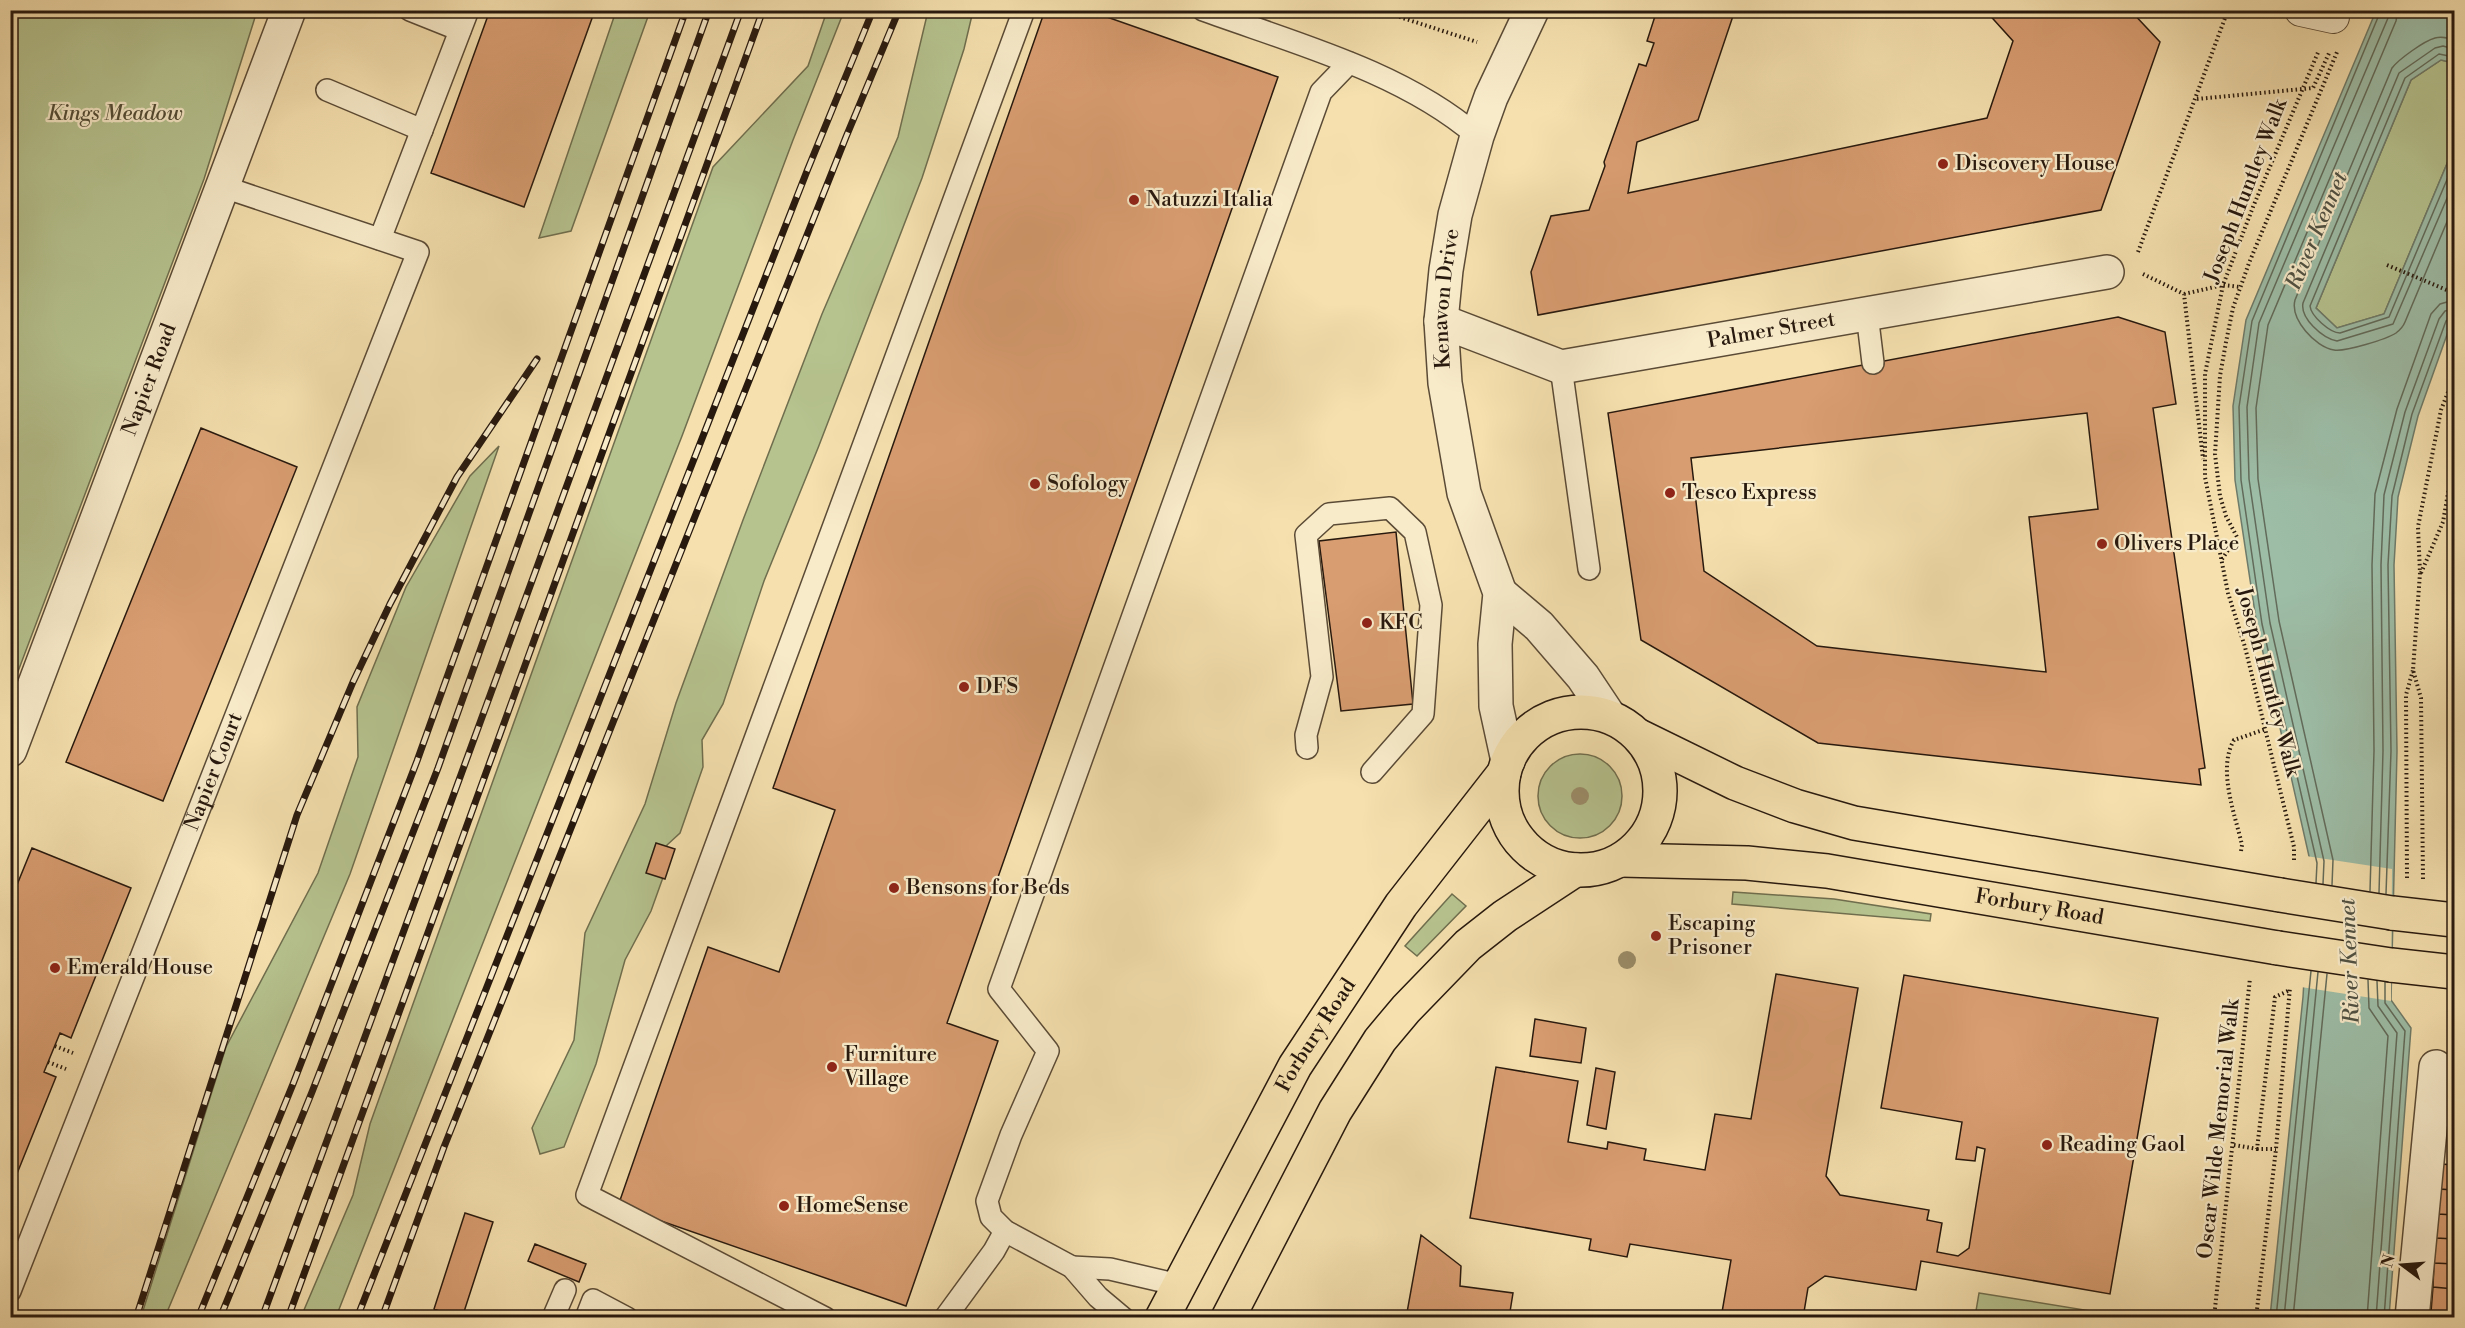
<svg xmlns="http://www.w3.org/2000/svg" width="2465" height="1328" font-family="'Libre Bodoni',serif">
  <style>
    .green { fill: #b6c38f; stroke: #6f6e4e; stroke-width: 1.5 }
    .water { fill: #9dbda7; stroke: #6e7b6a; stroke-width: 1.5 }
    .pier { fill: #f5e0ae }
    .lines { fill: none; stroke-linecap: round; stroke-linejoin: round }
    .shore { stroke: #626b5a; stroke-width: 1.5 }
    .building { fill: #d89d71; stroke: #28190e; stroke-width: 1.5; fill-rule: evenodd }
    .service-casing { stroke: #5b4b36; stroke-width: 24 }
    .pedestrian-casing { stroke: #5b4b36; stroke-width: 34 }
    .minor-casing { stroke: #5b4b36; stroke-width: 36 }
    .primary-casing { stroke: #28190e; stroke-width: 36 }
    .path { stroke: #28190e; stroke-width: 4; stroke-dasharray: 1.5 3; stroke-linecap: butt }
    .service { stroke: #f8ebca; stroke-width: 21 }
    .pedestrian { stroke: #f8ebca; stroke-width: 32 }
    .minor { stroke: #f8ebca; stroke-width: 33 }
    .primary { stroke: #f5e0ae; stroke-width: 33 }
    .rail-casing { stroke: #28190e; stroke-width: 7 }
    .rail { stroke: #f8ebca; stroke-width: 4.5; stroke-dasharray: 14; stroke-linecap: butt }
    .primary-bridge-casing { stroke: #28190e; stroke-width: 36; stroke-linecap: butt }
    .primary-bridge { stroke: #f5e0ae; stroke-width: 33 }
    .tree { fill: #9c8f6b }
    .poi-dot { fill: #8f2418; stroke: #f8ebca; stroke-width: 2 }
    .labels { text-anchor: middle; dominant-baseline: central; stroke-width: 4.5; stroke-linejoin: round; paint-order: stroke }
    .park-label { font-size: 21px; font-style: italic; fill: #534c35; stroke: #f8ebca }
    .poi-label { font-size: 21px; fill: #28190e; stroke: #f8ebca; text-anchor: start }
    .street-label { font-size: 21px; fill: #28190e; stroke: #f8ebca }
    .water-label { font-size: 22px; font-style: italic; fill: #515244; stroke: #f8ebca }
  </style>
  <rect width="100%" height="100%" fill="#f5e0ae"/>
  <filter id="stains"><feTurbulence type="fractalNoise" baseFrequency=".00333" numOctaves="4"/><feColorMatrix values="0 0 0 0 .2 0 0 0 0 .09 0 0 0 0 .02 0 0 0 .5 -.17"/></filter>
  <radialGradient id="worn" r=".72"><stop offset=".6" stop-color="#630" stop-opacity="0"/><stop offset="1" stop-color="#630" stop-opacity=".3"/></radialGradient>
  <path class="green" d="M11 10 257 11 204 179 11 690Z
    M616 11H650L571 231 539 238Z
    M827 11H844L793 140 682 436 336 1317H301L353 1195 370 1124 713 167 808 66Z
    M928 11H973L964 49 922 178 818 448 764 581 723 704 702 740 703 767 680 833 667 845 666 869 651 911 625 960 596 1064 564 1147 540 1154 532 1128 574 1040 585 933 645 804 676 703 743 520 822 314 898 137Z
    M2441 60 2454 63V147L2384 314 2337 328 2316 308 2411 80Z
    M499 446 350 874 165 1317H141L226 1047 318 873 358 757 357 707 406 587 470 476Z
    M1538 796a42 42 0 1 1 84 0a42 42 0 1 1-84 0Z
    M1733 892 1834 899 1931 914 1930 921 1732 904Z
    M1452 894 1466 906 1417 956 1405 946Z
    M1979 1293 2091 1311 2090 1317H1975Z"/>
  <path class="water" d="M2376 11H2454V63L2441 60 2411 80 2316 308 2337 328 2384 314 2454 147V315L2418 416 2398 497 2394 565 2397 751 2391 1000 2411 1028 2389 1317H2270L2303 997 2311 865 2257 626 2235 480 2233 406 2246 320Z"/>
  <path class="pier" d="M2306 856 2392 869 2391 1001 2301 987 2308 865Z"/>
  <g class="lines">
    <path class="shore" d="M2454 40C2448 38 2442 36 2435 38 2424 41 2399 59 2392 68L2295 300C2290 319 2315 347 2334 350 2345 352 2387 339 2396 333 2400 330 2403 327 2405 322L2454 205
      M2454 49 2443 46 2435 48 2399 73 2303 303C2300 318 2322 338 2337 341L2393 324 2454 182
      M2454 57 2439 54 2405 78 2310 306C2311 316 2330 333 2340 333L2389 317 2454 163
      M2316 883 2317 863 2262 624 2241 480 2239 407 2252 321 2381 10
      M2323 884 2324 861 2270 623 2249 479 2247 407 2259 323 2388 18 2389 10
      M2332 885 2333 860 2279 621 2258 479 2256 408 2268 325 2396 21 2398 10
      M2370 891 2374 751 2372 565 2375 494 2397 409 2431 314 2440 304 2454 300
      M2379 893 2383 751 2381 565 2384 495 2405 412 2439 319 2445 311 2454 309
      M2386 894 2391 751 2388 565 2392 496 2412 414 2446 321 2454 316
      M2276 1318 2311 971
      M2284 1318 2318 972
      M2293 1318 2327 974
      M2367 1318 2388 1036 2369 1008 2368 980
      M2376 1318 2397 1033 2378 1006 2377 981
      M2384 1318 2405 1031 2385 1003V982"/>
  </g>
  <path class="building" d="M490 10H595L524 207 431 173Z
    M1045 10H1087L1278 77 947 1023 998 1041 906 1306 618 1206 708 947 779 972 835 810 773 788Z
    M1657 10H1735L1698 120 1637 142 1628 193 1987 118 2013 41 1985 10H2130L2160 42 2101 210 1538 315 1531 272 1551 216 1589 210 1605 166 1604 162 1639 64 1646 66 1654 43 1647 41Z
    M2118 317 2165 332 2176 404 2153 408 2205 768 2199 769 2201 785 1818 743 1641 640 1608 413ZM2087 413 2098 509 2029 517 2046 672 1817 646 1704 571 1691 458Z
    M201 428 297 467 163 801 66 762Z
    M1396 532 1413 704 1341 711 1319 541Z
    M656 843 675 849 665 879 646 873Z
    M32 848 131 888 71 1038 60 1033 44 1072 56 1077 10 1191V902Z
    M1776 974 1858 988 1826 1176 1840 1195 1929 1210 1927 1220 1942 1223 1937 1252 1958 1256 1969 1248 1985 1149 1977 1147 1975 1161 1956 1159 1962 1122 1881 1108 1904 975 2158 1018 2110 1294 1921 1261 1916 1290 1825 1276 1808 1288 1803 1318H1721L1731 1260 1630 1244 1627 1257 1589 1250 1591 1239 1470 1218 1496 1067 1578 1081 1568 1142 1607 1149 1608 1142 1646 1149 1644 1160 1705 1170 1715 1114 1751 1119Z
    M1535 1019 1586 1028 1581 1063 1530 1056Z
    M1596 1068 1615 1072 1606 1129 1587 1125Z
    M2441 1164 2454 1165V1190L2439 1189Z
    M2439 1189 2454 1190V1215L2438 1214Z
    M465 1213 493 1222 462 1318H458L434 1309Z
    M2438 1214 2454 1215V1239L2436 1238Z
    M1421 1235 1461 1266 1460 1286 1513 1293 1509 1318H1406Z
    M2436 1238 2454 1239V1264L2434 1263Z
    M535 1244 586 1264 579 1282 528 1261Z
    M2434 1263 2454 1264V1289L2433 1287Z
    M2433 1287 2454 1289V1313L2431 1312Z
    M2431 1312 2454 1313V1318H2431Z"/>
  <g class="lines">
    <defs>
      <g id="service">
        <path d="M410 10 460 30"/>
        <path d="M1203 10C1294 43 1403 72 1477 136"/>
        <path d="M327 90 422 130"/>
        <path d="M380 239 468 10"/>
        <path d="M1867 314 1873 363"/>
        <path d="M1561 367 1589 569"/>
        <path d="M1307 748 1306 735 1322 677 1306 535 1329 514 1390 508 1415 532 1431 605 1423 714 1372 772"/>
        <path d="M1072 1267 1110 1269 1179 1285"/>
        <path id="s1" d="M10 1291 418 252 224 187"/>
        <path d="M553 1318 565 1290"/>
        <path d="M586 1318 593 1300 627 1318"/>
        <path d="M825 1318 587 1195 1024 10"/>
        <path d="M945 1318 994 1251 1005 1231"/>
        <path d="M1123 1318 1098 1297 1072 1267 1005 1231 991 1217 987 1201 1011 1135 1048 1051 999 989 1321 92 1349 63"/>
      </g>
      <path id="pedestrian" d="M2301 10 2333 17"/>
      <g id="minor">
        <path id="s2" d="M1441 321 1561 367 2107 272"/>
        <path d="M1500 593 1539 626 1583 677 1609 716"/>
        <path id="s3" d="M10 750 289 10"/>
        <path id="s4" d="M1508 761 1496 706 1495 644 1500 593 1464 493 1445 383 1441 321 1446 270 1455 215 1477 136 1491 97 1532 10"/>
        <path d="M2412 1318 2436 1067"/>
      </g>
      <g id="primary">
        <circle cx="1581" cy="791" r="79"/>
        <path d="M1639 736 1735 783 1795 806 1854 823 2280 895"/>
        <path id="s5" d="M1621 860 1747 863 1827 871 2278 948"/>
        <path d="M2392 913 2454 920"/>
        <path d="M2391 965 2454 972"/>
        <path id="s6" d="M1162 1318 1295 1066 1401 905 1504 773"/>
        <path d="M1228 1318 1335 1111 1380 1040 1406 1009 1468 945 1505 916 1575 870"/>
      </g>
    </defs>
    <use href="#service" class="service-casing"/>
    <use href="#pedestrian" class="pedestrian-casing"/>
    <use href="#minor" class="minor-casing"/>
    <use href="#primary" class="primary-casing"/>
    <path class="path" d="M1378 10 1477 42
      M2197 99 2313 88 2330 51
      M2138 252 2228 10
      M2387 265 2454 293
      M2143 274 2184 294 2203 459
      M2184 294 2223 285 2240 287
      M2222 559 2237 537 2226 516 2220 496 2215 454 2220 376 2226 342 2233 308 2249 263 2337 52
      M2421 573 2443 522 2454 459
      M2241 851 2242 845C2235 814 2217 769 2234 740L2266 729
      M2294 860V847L2245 647 2228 593 2205 477V374L2223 285 2253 207 2319 50
      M2407 878 2406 695 2413 670
      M2423 879 2421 698 2413 670 2420 573 2418 527 2441 410 2454 377
      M55 1046 73 1053
      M48 1062 66 1069
      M2234 1145 2257 1149 2275 997 2290 990
      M2257 1149H2276
      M2214 1318 2250 978
      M2256 1318 2276 1149 2290 987"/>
    <use href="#service" class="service"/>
    <use href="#pedestrian" class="pedestrian"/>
    <use href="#minor" class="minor"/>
    <use href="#primary" class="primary"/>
    <defs>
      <path id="rail" d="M136 1318 297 815 353 682 390 604 457 477 537 359
        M198 1318 293 1084 417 761 686 10
        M220 1318 312 1092 438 768 709 10
        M262 1318 741 10
        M288 1318 763 10
        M357 1318 807 171 873 10
        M382 1318 444 1147 846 137 899 10"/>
    </defs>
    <use href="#rail" class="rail-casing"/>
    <use href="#rail" class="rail"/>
    <defs>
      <path id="primary-bridge" d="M2280 895 2392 913
        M2278 948 2391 965"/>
    </defs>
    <use href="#primary-bridge" class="primary-bridge-casing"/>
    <use href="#primary-bridge" class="primary-bridge"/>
  </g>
  <g class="tree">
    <circle cx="1580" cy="796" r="9"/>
    <circle cx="1627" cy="960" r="9"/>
  </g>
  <g class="poi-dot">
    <circle cx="1943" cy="164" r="6"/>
    <circle cx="1134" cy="200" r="6"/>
    <circle cx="1035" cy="484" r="6"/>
    <circle cx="1670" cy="493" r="6"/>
    <circle cx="2102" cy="544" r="6"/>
    <circle cx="1367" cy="623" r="6"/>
    <circle cx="964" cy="687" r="6"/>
    <circle cx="894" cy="888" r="6"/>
    <circle cx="1656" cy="936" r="6"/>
    <circle cx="55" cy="968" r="6"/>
    <circle cx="832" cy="1067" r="6"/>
    <circle cx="2047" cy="1145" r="6"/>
    <circle cx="784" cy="1206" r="6"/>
  </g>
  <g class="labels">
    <g class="park-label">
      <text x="115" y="114">Kings Meadow</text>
    </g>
    <g class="poi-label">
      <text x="1955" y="164">Discovery House</text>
      <text x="1146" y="200">Natuzzi Italia</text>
      <text x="1047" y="484">Sofology</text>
      <text x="1682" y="493">Tesco Express</text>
      <text x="2114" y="544">Olivers Place</text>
      <text x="1379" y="623">KFC</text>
      <text x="976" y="687">DFS</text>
      <text x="906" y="888">Bensons for Beds</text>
      <text x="1668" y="924">Escaping<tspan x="1668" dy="24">Prisoner</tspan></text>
      <text x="67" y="968">Emerald House</text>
      <text x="844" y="1055">Furniture<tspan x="844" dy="24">Village</tspan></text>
      <text x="2059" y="1145">Reading Gaol</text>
      <text x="796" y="1206">HomeSense</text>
    </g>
    <g class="street-label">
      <text transform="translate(2246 191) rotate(-69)">Joseph Huntley Walk</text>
      <text stroke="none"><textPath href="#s4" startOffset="472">Kenavon Drive</textPath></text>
      <text stroke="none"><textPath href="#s2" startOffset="342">Palmer Street</textPath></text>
      <text stroke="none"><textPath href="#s3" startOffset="396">Napier Road</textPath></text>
      <text transform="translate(2268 682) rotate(75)">Joseph Huntley Walk</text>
      <text stroke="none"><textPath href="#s1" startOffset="558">Napier Court</textPath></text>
      <text stroke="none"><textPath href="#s5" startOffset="422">Forbury Road</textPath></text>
      <text stroke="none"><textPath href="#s6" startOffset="322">Forbury Road</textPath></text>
      <text transform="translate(2219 1129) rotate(-84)">Oscar Wilde Memorial Walk</text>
    </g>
    <g class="water-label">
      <text transform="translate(2317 231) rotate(-67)">River Kennet</text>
      <text transform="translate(2350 961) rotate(-92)">River Kennet</text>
    </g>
  </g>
  <rect width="2465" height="1328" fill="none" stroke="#f5e0ae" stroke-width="36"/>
  <rect x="12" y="12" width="2441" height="1304" fill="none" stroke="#28190e" stroke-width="3"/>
  <rect x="18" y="18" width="2429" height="1292" fill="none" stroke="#28190e" stroke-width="1.5"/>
  <g transform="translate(2402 1265) rotate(286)" stroke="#f8ebca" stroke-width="4.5" paint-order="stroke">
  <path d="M0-4.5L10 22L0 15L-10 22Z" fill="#28190e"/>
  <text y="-9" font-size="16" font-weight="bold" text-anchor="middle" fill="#28190e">N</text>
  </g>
  <rect width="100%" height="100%" filter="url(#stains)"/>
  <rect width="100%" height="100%" fill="url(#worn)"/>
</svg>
